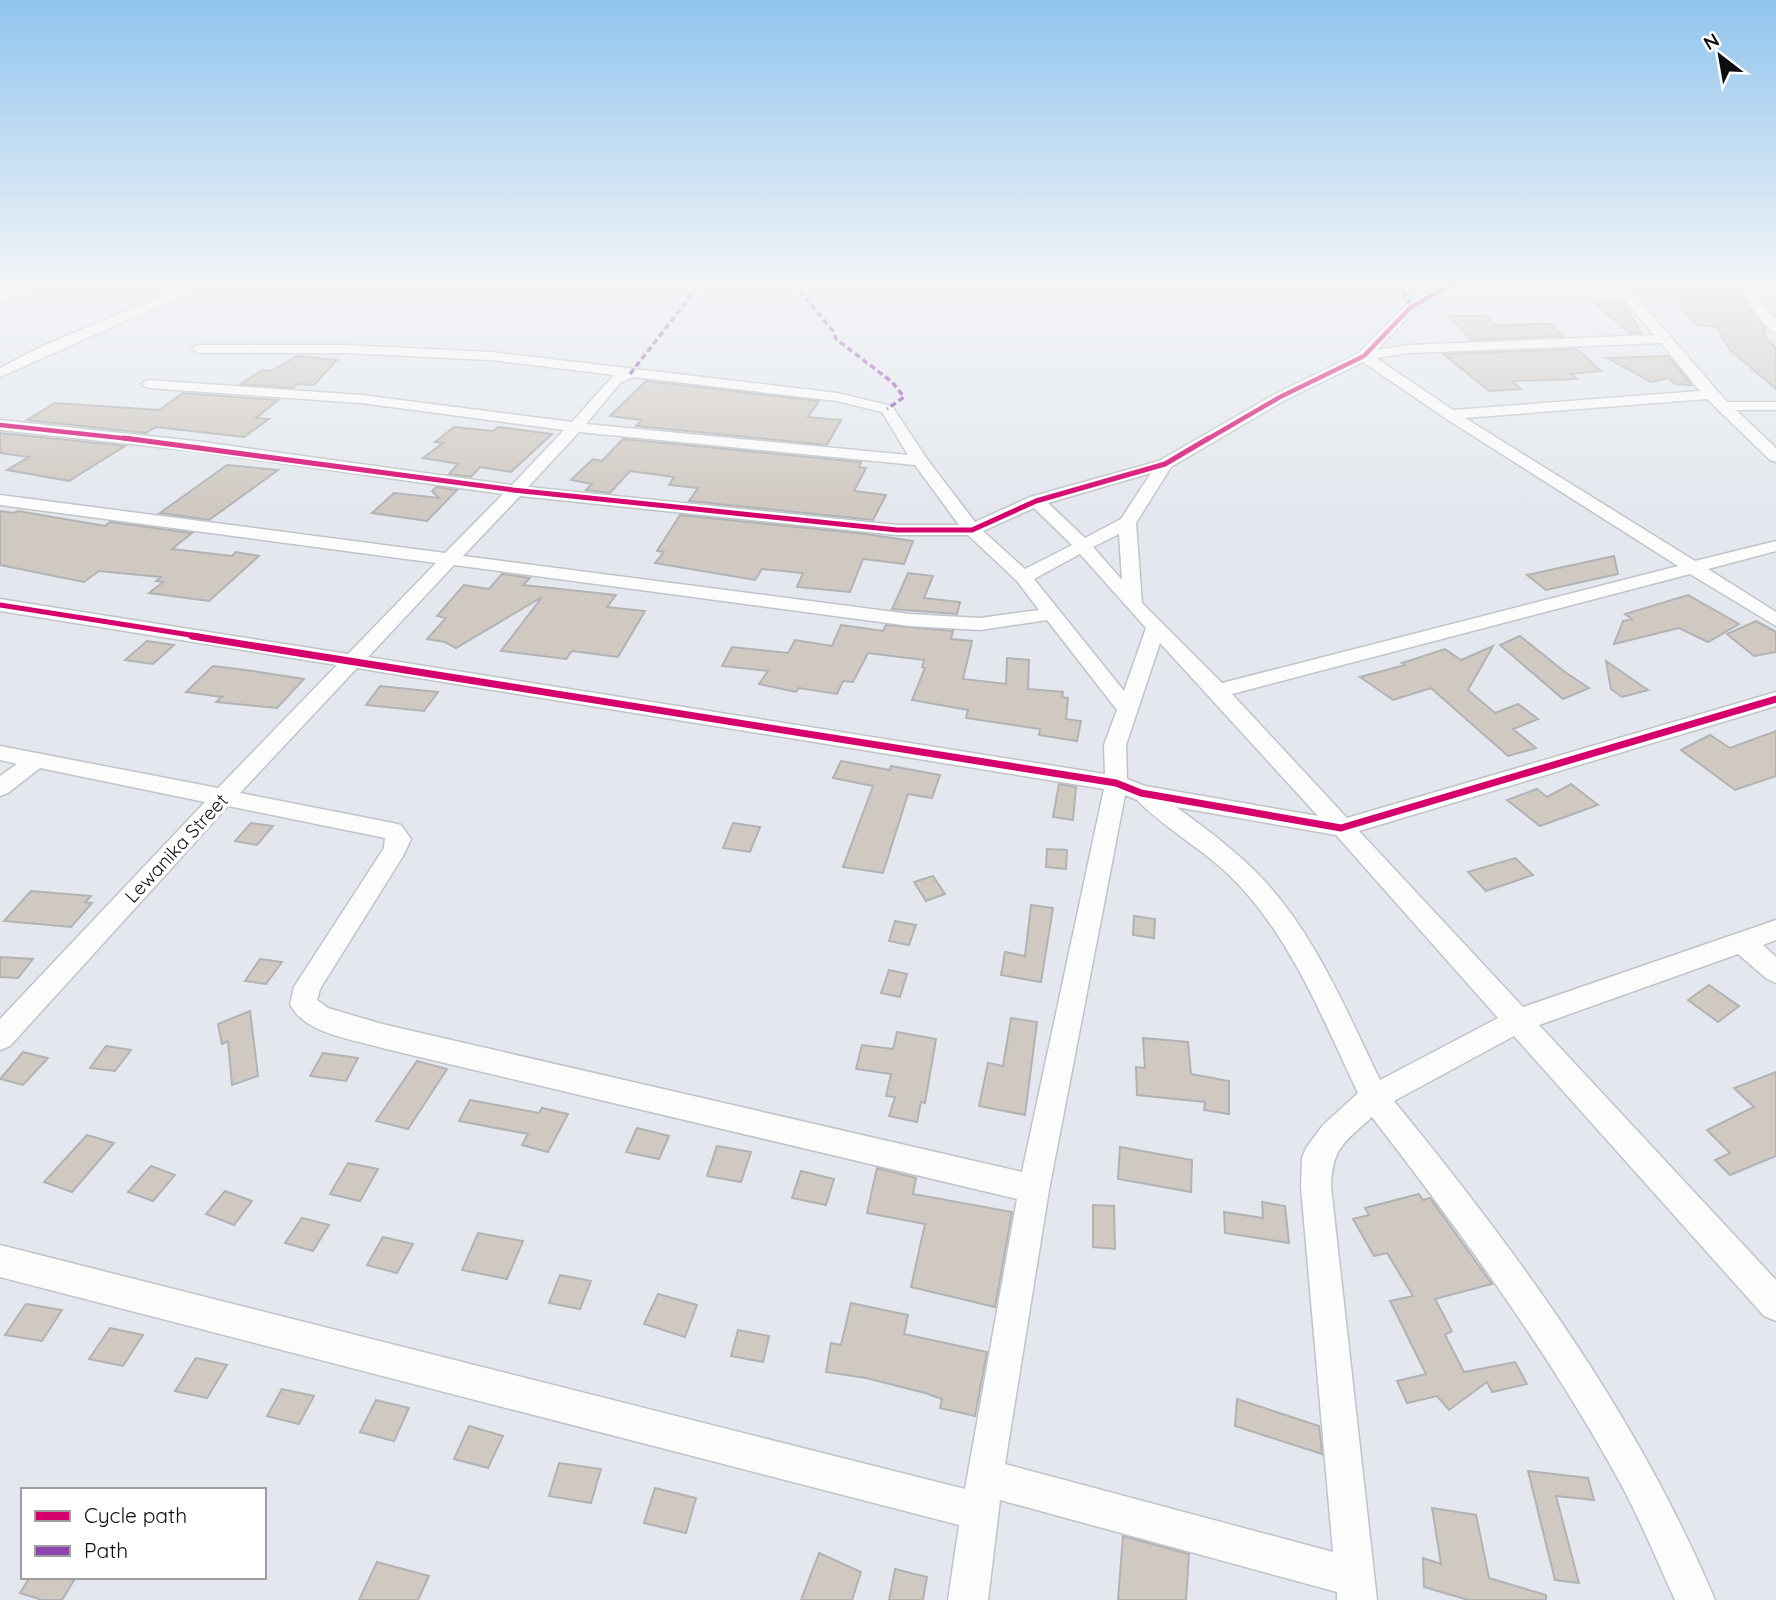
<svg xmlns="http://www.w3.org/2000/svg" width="1776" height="1600" font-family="Quicksand,sans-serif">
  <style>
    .building { fill: #d0c9c2; stroke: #b1b2b3; stroke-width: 2 }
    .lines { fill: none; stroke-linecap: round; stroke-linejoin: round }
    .street-casing { stroke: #c0c3c8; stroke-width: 3 }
    .street { fill: #fbfcfc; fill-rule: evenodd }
    .quiet { stroke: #8e44ad; stroke-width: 3.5; stroke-dasharray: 6 3.5; stroke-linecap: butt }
    .cycleway-far2-casing { stroke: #fff; stroke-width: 7 }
    .cycleway-far1-casing { stroke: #fff; stroke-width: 9 }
    .cycleway-casing { stroke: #fff; stroke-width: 11 }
    .cycleway-far2 { stroke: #d6006c; stroke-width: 4.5 }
    .cycleway-far1 { stroke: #d6006c; stroke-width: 5 }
    .cycleway { stroke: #d6006c; stroke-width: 7 }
    .labels { text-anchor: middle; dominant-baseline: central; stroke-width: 7; stroke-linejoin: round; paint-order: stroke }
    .street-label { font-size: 19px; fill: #0b0d10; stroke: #fff }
  </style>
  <rect width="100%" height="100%" fill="#e4e8ee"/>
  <path class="building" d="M1662 288 1738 290 1748 308 1765 328 1764 336 1776 348V389L1731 351 1716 327 1698 325Z
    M1593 301 1623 302 1641 333H1629Z
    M1449 316H1486L1494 325 1550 324 1563 336 1471 340Z
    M1577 349 1601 371 1571 374 1577 379 1512 381 1521 389 1489 391 1443 354Z
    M297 356 337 360 314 385 298 384 293 388 241 384 262 370 271 371Z
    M1668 356 1692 385 1675 384 1669 378 1651 382 1607 358Z
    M646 381 819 401 808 417 841 420 827 445 636 426 642 420 610 416Z
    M183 393 278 400 256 418 269 419 244 437 156 427 146 433 27 420 55 403 159 410Z
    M454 427 493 431 498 427 552 434 511 472 480 467 471 477 449 474 458 464 423 458 443 443 435 442Z
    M0 433 125 446 69 481 7 470 29 457 0 453Z
    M623 439 861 462 859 467 866 468 854 491 886 495 873 520 689 501 698 488 669 485 674 477 630 471 610 493 586 490 592 484 571 480 593 459 602 461Z
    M227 465 278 470 209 520 160 513Z
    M436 487 457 490 427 521 372 513 394 493 439 498 432 491Z
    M0 511 14 513 18 511 105 526 110 522 192 533 172 549 232 556 236 552 259 556 209 601 149 593 163 582 156 581 161 577 99 571 84 582 0 565Z
    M680 515 866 534 913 541 904 564 863 559 850 592 797 587 803 573 762 569 755 580 655 563 664 552 657 551Z
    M1614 556 1618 574 1546 590 1527 575Z
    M908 573 933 576 924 598 960 602 957 614 892 609Z
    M502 574 530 578 523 585 616 595 607 607 645 611 618 657 572 651 566 659 501 651 542 597 456 648 445 642 427 639 446 618 437 616 464 585 489 589Z
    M1688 595 1739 624 1708 642 1679 628 1614 644 1623 621 1632 619 1625 614Z
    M1756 621 1776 632V652L1754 656 1727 634Z
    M841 625 883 631 886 625 953 631 951 639 972 641 963 679 1006 684 1007 658 1029 660 1028 689 1063 692 1062 697 1068 698 1066 719 1081 721 1077 741 1039 735 1040 729 966 718 968 710 912 700 925 668 922 667 924 660 868 653 853 682 843 681 837 694 799 688 796 692 759 684 768 671 722 666 732 647 788 653 795 640 832 646Z
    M1520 636 1565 672 1589 688 1563 699 1500 645Z
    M147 641 174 645 153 664 125 660Z
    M1493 646 1468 690 1495 713 1518 704 1538 719 1513 729 1536 748 1508 756 1431 688 1393 700 1360 677 1405 665 1402 663 1445 649 1461 660Z
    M1606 661 1648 690 1622 697 1611 689Z
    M213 666 253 671 304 679 277 708 216 702 222 697 186 692Z
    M380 686 438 692 424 711 366 705Z
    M1776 731V776L1735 790 1681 750 1710 735 1730 748Z
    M841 761 890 770 891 766 940 775 932 798 908 794 883 873 843 867 873 786 833 778Z
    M1059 784 1076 787 1073 820 1053 817Z
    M1571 784 1598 805 1540 826 1507 800 1537 789 1547 797Z
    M251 823 273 826 257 845 235 841Z
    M733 823 760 827 750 852 723 848Z
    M1047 849 1067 850 1066 869 1046 867Z
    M1515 858 1533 875 1486 891 1468 872Z
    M933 876 945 894 926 901 914 882Z
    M31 891 91 896 85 902 92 903 71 927 4 921Z
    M1031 905 1053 908 1041 982 1001 975 1005 952 1025 956Z
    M1134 916 1155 919 1154 938 1133 935Z
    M895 921 916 925 909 945 889 941Z
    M0 957 33 959 18 978 0 977Z
    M260 959 282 962 266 984 245 981Z
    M889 970 907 974 900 997 881 993Z
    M1709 985 1739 1006 1718 1022 1688 1000Z
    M250 1011 258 1076 232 1085 228 1041 222 1044 218 1024Z
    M1011 1018 1037 1022 1025 1115 979 1106 988 1063 1003 1066Z
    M897 1032 936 1039 925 1103 921 1102 917 1122 889 1116 895 1097 886 1096 891 1074 856 1069 862 1045 893 1049Z
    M1143 1038 1188 1042 1191 1074 1229 1081V1114L1204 1110 1205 1102 1137 1095 1136 1067 1145 1068Z
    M106 1046 131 1050 115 1071 90 1068Z
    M23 1052 48 1058 23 1085 0 1079Z
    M323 1053 358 1058 346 1081 310 1076Z
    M417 1061 447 1069 408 1129 376 1121Z
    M1776 1072V1156L1730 1175 1715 1160 1730 1153 1707 1130 1754 1107 1734 1088Z
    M470 1100 539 1113 542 1108 568 1114 548 1152 522 1145 528 1134 459 1121Z
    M637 1128 669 1136 659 1159 626 1152Z
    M87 1135 114 1143 72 1192 44 1182Z
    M717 1146 751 1152 741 1182 707 1176Z
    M1120 1147 1192 1160 1191 1192 1118 1179Z
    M348 1163 378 1169 360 1201 330 1194Z
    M151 1166 175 1175 153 1201 128 1192Z
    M877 1168 916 1178 913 1194 1012 1212 995 1307 911 1287 925 1224 867 1213Z
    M801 1171 834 1179 826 1205 792 1198Z
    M225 1191 252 1201 234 1225 206 1214Z
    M1419 1194 1423 1200 1430 1198 1492 1284 1435 1299 1452 1331 1445 1335 1464 1372 1515 1362 1527 1384 1492 1392 1487 1382 1449 1410 1437 1396 1407 1403 1397 1381 1426 1374 1390 1301 1413 1296 1387 1253 1374 1256 1353 1219 1369 1215 1365 1208Z
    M1262 1202 1285 1206 1289 1243 1225 1233 1224 1212 1263 1218Z
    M1093 1205 1114 1206 1115 1249 1093 1247Z
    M302 1218 329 1225 313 1251 285 1243Z
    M478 1233 523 1241 507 1279 462 1270Z
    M383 1237 413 1244 397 1273 367 1265Z
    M560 1275 591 1281 580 1309 549 1303Z
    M658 1294 697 1305 685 1337 644 1324Z
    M851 1303 908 1315 904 1334 987 1352 975 1416 940 1408 942 1399 925 1393 866 1378 826 1372 831 1343 841 1345Z
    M26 1304 62 1310 42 1341 5 1335Z
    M110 1328 143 1335 123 1366 89 1359Z
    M738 1330 769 1336 763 1362 731 1356Z
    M196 1358 227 1365 207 1398 175 1391Z
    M282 1389 314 1396 299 1424 267 1416Z
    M1237 1399 1319 1426 1322 1454 1235 1426Z
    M376 1400 409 1408 394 1441 360 1432Z
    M469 1426 503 1436 488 1468 454 1459Z
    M559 1463 601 1469 591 1503 549 1496Z
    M1528 1471 1588 1478 1594 1500 1556 1496 1579 1583 1555 1580Z
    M655 1488 696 1498 686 1533 644 1523Z
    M1432 1508 1476 1515 1489 1578 1546 1595V1600H1468L1424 1587 1423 1558 1441 1564Z
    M1123 1536 1189 1554 1186 1600H1118Z
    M819 1553 861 1572 852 1600H801Z
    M377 1562 429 1576 418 1600H359Z
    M895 1569 927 1577 923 1600H889Z
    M30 1577H76L62 1600H42L20 1593Z"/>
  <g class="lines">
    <defs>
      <path id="street" d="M32 283H50L0 303V295Z
        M194 283H211L0 377V368L45 345Z
        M1446 283H1462L1453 289 1617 290 1611 283H1624L1727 402H1776V410H1736L1776 448V462L1770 460 1707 399 1465 418 1695 561 1776 541V551L1708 569 1776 612V626L1690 574 1232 694 1347 818 1776 692V706L1359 831 1523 1007 1776 920V940L1763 945 1776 957V983L1767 979 1738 954 1539 1025 1776 1280V1321L1764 1316 1514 1036 1394 1101C1519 1254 1638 1416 1715 1600H1675C1658 1563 1642 1524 1623 1488 1552 1357 1463 1235 1372 1117 1345 1142 1332 1147 1331 1187L1377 1600H1337V1592L1000 1500 988 1600H948L959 1525 0 1277V1245L965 1489 1017 1199 382 1048C353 1039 304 1034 290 1004L294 987 384 848 385 838 228 806 10 1046 0 1050V1019L205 802 40 768 8 793 0 796V776L17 764 0 760V746L218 788 337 665 0 611V599L348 654 436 563 0 505V495L445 553 503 494 195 451 0 430V420L195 441 512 485 564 430 361 403 148 388 141 384 148 380 361 395 572 422 614 375 491 360 345 353H199L192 349 199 345H345L491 352 837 393 892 406 927 459 975 522 1030 497 1159 461 1275 394 1359 353 1407 304ZM1440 296 1623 298 1654 335 1409 345 1377 350 1415 310ZM1661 343 1700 391 1453 410 1376 358 1409 353ZM1363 362 1445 418 1678 566 1222 683 1142 603 1136 523 1171 467 1285 400ZM634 377 837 401 882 412 908 455 586 424 621 382ZM579 432 915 465 959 525H897L528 487ZM1151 473 1121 519 1085 538 1048 503ZM520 496 897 535H968L1017 581 1039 610 980 618 910 614 463 556ZM1034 508 1072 545 1025 569 983 531ZM1119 534 1122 580 1093 547ZM1080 554 1146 628 1124 691 1034 579ZM454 565 910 626 980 630 1047 620 1117 710 1104 745 1105 774 368 657ZM1160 643 1318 816 1145 786 1127 779 1126 745ZM357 668 1104 789 1022 1172 382 1024 328 1008 317 1000 320 989 403 856 411 839 401 825 393 823 240 793ZM1125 795 1137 800C1167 831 1209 852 1239 885 1294 944 1324 1022 1358 1093L1323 1125 1306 1148 1302 1158 1301 1187 1333 1552 1005 1464 1049 1190ZM1176 807 1336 835 1498 1018 1380 1080C1345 1008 1313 929 1256 872 1232 848 1204 827 1176 807Z
        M1738 283H1776V290L1755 289 1760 302 1776 320V332L1771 331 1750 306Z"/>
    </defs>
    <use href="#street" class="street-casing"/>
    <use href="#street" class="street"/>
    <path class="quiet" d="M793 283 833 331 836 339 892 382 904 397 887 409
      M1399 283 1411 307
      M630 374 701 283"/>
    <defs>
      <path id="cycleway-far2" d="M0 425 140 440
        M1206 440 1280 397 1364 356 1411 307 1456 283"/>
      <path id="cycleway-far1" d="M124 438 513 490 897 530H972L1036 501 1165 464 1209 438
        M0 605 203 637"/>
      <path id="cycleway" d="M192 636 1116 783 1141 793 1341 828 1776 699"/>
    </defs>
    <use href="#cycleway-far2" class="cycleway-far2-casing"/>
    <use href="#cycleway-far1" class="cycleway-far1-casing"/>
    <use href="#cycleway" class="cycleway-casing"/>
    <use href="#cycleway-far2" class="cycleway-far2"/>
    <use href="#cycleway-far1" class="cycleway-far1"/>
    <use href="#cycleway" class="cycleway"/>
  </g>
  <linearGradient id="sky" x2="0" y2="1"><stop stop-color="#90c4ee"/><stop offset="0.56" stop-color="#f3f5f7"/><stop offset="1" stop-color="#f3f5f7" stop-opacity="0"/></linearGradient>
  <rect width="1776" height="507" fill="url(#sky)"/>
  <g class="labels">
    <g class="street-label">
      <text transform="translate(176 848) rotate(-47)">Lewanika Street</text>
    </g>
  </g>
  <rect x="21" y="1488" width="245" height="91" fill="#ffffff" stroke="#9d9e9f" stroke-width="2"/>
  <rect x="35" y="1511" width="35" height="10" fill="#d6006c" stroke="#9d9e9f" stroke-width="2"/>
  <text x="84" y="1523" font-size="21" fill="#0b0d10">Cycle path</text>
  <rect x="35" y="1546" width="35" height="10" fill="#8e44ad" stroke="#9d9e9f" stroke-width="2"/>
  <text x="84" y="1558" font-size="21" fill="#0b0d10">Path</text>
  <g transform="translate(1720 56) rotate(329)" stroke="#ffffff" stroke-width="5" paint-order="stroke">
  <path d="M0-5L12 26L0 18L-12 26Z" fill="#0b0d10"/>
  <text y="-10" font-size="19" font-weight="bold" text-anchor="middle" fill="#0b0d10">N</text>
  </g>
</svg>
